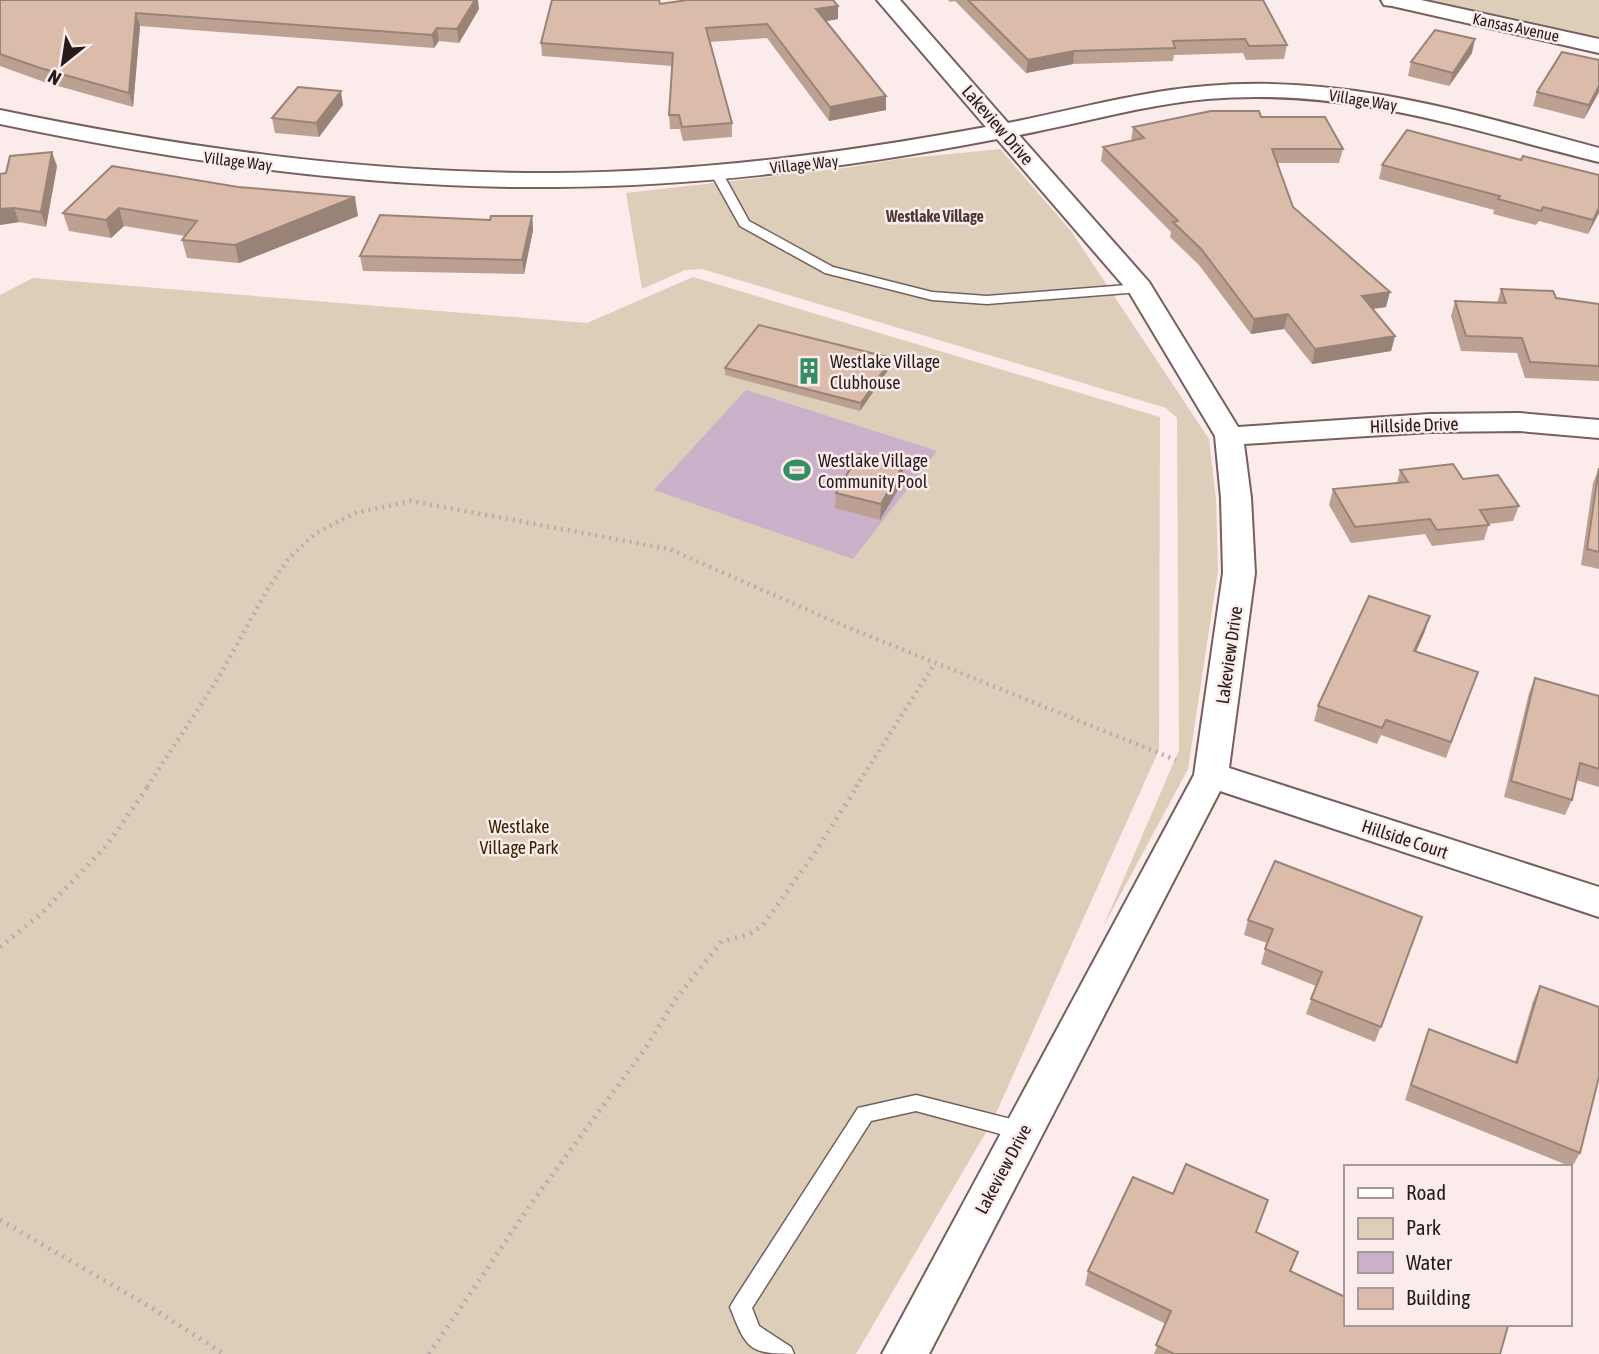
<svg xmlns="http://www.w3.org/2000/svg" width="1599" height="1354" font-family="'Asap Condensed',sans-serif">
  <style>
    .green { fill: #dcceb9 }
    .water { fill: #cab0c8 }
    .lines { fill: none; stroke-linecap: round; stroke-linejoin: round }
    .service-casing { stroke: #765f5d; stroke-width: 3 }
    .minor-casing { stroke: #765f5d; stroke-width: 4 }
    .path-far1 { stroke: #baacab; stroke-width: 4.5; stroke-dasharray: 2 5; stroke-linecap: butt }
    .path { stroke: #baacab; stroke-width: 5; stroke-dasharray: 2 6; stroke-linecap: butt }
    .service { fill: #fff; fill-rule: evenodd }
    .minor { fill: #fff; fill-rule: evenodd }
    .wall { fill: #bca192 }
    .shaded-wall { fill: #998377 }
    .building { fill: #dbbbaa; stroke: #998377; stroke-width: 2 }
    .labels { text-anchor: middle; dominant-baseline: central; stroke-width: 5; stroke-linejoin: round; paint-order: stroke }
    .far-street-label { font-size: 16px; fill: #251b1b; stroke: #fbebea }
    .far-neighbourhood-label { font-size: 16px; font-weight: bold; fill: #4e3938; stroke: #fbebea }
    .street-label { font-size: 18px; fill: #251b1b; stroke: #fbebea }
    .poi-label { font-size: 18px; fill: #251b1b; stroke: #fbebea; text-anchor: start }
    .park-label { font-size: 18px; fill: #392400; stroke: #fbebea }
  </style>
  <rect width="100%" height="100%" fill="#fbebea"/>
  <path class="green" d="M1425 0H1599V38Z
    M1000 149 1071 231 1209 439 1216 498 1218 571 1188 769 1103 927 1179 750 1177 418 1166 408 702 269 685 270 642 289 626 193 845 168 899 159Z
    M693 277 1160 417 1159 750 992 1122 856 1354H0V295L33 278 587 323Z"/>
  <path class="water" d="M746 390 937 451 853 559 654 490Z"/>
  <g class="lines">
    <defs>
      <path id="service" d="M716 169 722 172 749 221 833 267 932 292 987 296 1140 284 1146 288 1140 292 987 304 932 300 825 273 740 226 710 172Z
        M916 1095 1023 1122 1030 1125 1033 1131 1030 1137 1023 1140 916 1111 871 1121 752 1308 759 1326 791 1347 794 1354C748 1354 746 1348 730 1307L734 1300 858 1108Z"/>
      <path id="minor" d="M877 0H900L1008 123C1074 110 1140 91 1207 86 1345 74 1468 113 1599 148V162C1465 129 1349 87 1207 99 1143 105 1082 123 1019 135L1149 282 1238 427 1430 414 1519 413 1599 420V438L1519 431 1430 432 1244 444 1251 498 1255 573 1229 768 1599 887V917L1220 791 929 1354H882L1194 775 1223 573 1221 498 1215 436 1129 292 997 139C852 167 704 186 556 187 368 189 183 162 0 124V110C183 148 368 174 556 173 701 172 844 153 986 127Z
        M1381 0H1421L1599 39V53L1392 6 1384 5Z"/>
    </defs>
    <use href="#service" class="service-casing"/>
    <use href="#minor" class="minor-casing"/>
    <path class="path-far1" d="M147 787 219 677 267 590 289 558 316 533 355 513 411 501 669 549 842 625 1176 760
      M856 787 935 663"/>
    <path class="path" d="M0 947 42 913 107 845 149 785
      M0 1220 152 1308 224 1354
      M429 1354 533 1201 645 1049 675 1000 722 941 748 935 763 925 814 854 858 785"/>
    <use href="#service" class="service"/>
    <use href="#minor" class="minor"/>
  </g>
  <path class="wall" d="M0 0 479 9 459 43 439 41 434 48 140 26 133 107 44 82 0 66Z
    M948 0H1263L1287 45 1284 59 1246 60 1243 53 1174 55 1173 61 1073 64 1026 73 955 1 950 2Z
    M838 6V19L826 21 886 110 829 121 767 38 710 42 732 123V137L683 141 680 129H670L669 115 672 66 542 56 541 43Z
    M1472 53 1449 86 1408 76 1411 62Z
    M1537 92H1599L1584 119 1533 106Z
    M343 105 319 137 275 133 272 118Z
    M1261 117 1343 149 1339 163H1277L1293 207 1386 307 1372 309 1395 336 1391 351 1312 364 1284 329 1251 334 1199 265 1170 237 1171 232 1101 161 1103 147 1131 141 1133 127Z
    M1382 165 1599 213 1588 234 1539 221 1536 225 1493 214 1494 210 1379 179Z
    M57 166 46 227 19 222 0 225V174Z
    M112 166 358 216 239 263 187 258 182 240 185 236 124 226 111 238 69 231 63 213Z
    M532 216 533 230 524 274 363 271 360 256Z
    M1501 289 1599 304V381L1525 378 1517 353 1461 351 1451 316 1455 301 1497 303Z
    M892 358 891 366 860 411 725 375V368Z
    M1599 468V569L1581 565 1593 483Z
    M1400 470 1463 479 1519 506 1513 521 1489 524 1484 540 1432 546 1425 534 1351 543 1329 505 1333 489 1397 483Z
    M903 481 880 520 835 508 836 493Z
    M1425 631 1416 652 1478 672 1446 758 1381 735 1377 744 1314 721 1318 706Z
    M1535 678 1599 696V787L1576 780 1572 800 1565 815 1504 797 1529 693Z
    M1422 917 1375 1042 1306 1014 1316 986 1261 964 1267 943 1244 935 1248 920Z
    M1540 986 1580 1153 1572 1167 1405 1100 1423 1044 1429 1029 1515 1062 1533 1001Z
    M1257 1233 1290 1271 1345 1324H1505L1500 1354H1154L1166 1324 1085 1285 1088 1271Z"/>
  <path class="shaded-wall" d="M475 0H478L479 9 459 43 457 29Z
    M838 6V19L816 23V9Z
    M136 13 140 26 133 107 129 93Z
    M437 28 439 41 434 48 432 35Z
    M1475 39 1472 53 1449 86 1453 73Z
    M1074 51 1073 64 1026 73 1028 60Z
    M1599 86V92L1584 119 1589 105Z
    M341 91 343 105 319 137 316 123Z
    M886 96V110L829 121 830 107Z
    M52 152 57 166 46 227 41 212Z
    M355 197 358 216 239 263 235 245Z
    M14 208 19 222 0 225V209Z
    M119 208 124 226 111 238 106 220Z
    M1599 208V213L1588 234 1593 220Z
    M532 216 533 230 524 274 522 260Z
    M1390 292 1386 307 1358 311 1362 296Z
    M1288 314 1284 329 1251 334 1254 319Z
    M1395 336 1391 351 1312 364 1315 349Z
    M892 358 891 366 860 411 861 403Z
    M903 465V481L880 520 881 504Z
    M1430 616 1425 631 1409 667 1414 651Z"/>
  <path class="building" d="M0 0H475L457 29 437 28 432 35 136 13 129 93 40 68 0 54Z
    M552 0H659L660 4 687 0H833L838 6 816 9 886 96 830 107 767 24 706 28 732 123 682 127 679 115H669L673 53 541 43Z
    M968 0H1263L1287 45 1249 46 1245 39 1173 41 1175 48 1074 51 1028 60Z
    M1435 30 1475 39 1453 73 1411 62Z
    M1562 52 1599 60V86L1589 105 1537 92Z
    M298 87 341 91 316 123 272 118Z
    M1211 111H1259L1261 117H1325L1343 149H1272L1293 207 1390 292 1362 296 1395 336 1315 349 1288 314 1254 319 1202 250 1173 222 1178 221 1103 147 1144 138 1133 127Z
    M1407 130 1521 160 1523 156 1599 175V208L1593 220 1543 207 1541 211 1498 199 1500 196 1382 165Z
    M52 152 41 212 14 208 0 209V174L6 173 10 156Z
    M112 166 238 187 355 197 235 245 182 240 197 221 119 208 106 220 63 213Z
    M380 215 490 220 491 216H532L522 260 360 256Z
    M1501 289 1553 291 1556 298 1599 304V366L1530 362 1522 338 1466 336 1455 301 1506 303Z
    M759 325 892 358 861 403 725 368Z
    M859 454 903 465 881 504 836 493Z
    M1453 464 1463 479 1498 475 1519 506 1480 510 1489 525 1437 530 1430 519 1355 527 1333 489 1408 482 1400 470Z
    M1599 468V552L1587 549Z
    M1369 596 1430 616 1414 651 1478 672 1451 742 1386 720 1382 728 1318 706Z
    M1535 678 1599 696V769L1580 763 1572 800 1511 781Z
    M1275 861 1422 917 1381 1027 1311 999 1322 972 1265 949 1273 929 1248 920Z
    M1540 986 1599 1007V1077L1580 1153 1411 1085 1429 1029 1517 1063Z
    M1186 1164 1268 1200 1256 1232 1298 1252 1290 1271 1345 1297V1324H1404L1407 1325V1324H1505L1508 1326 1500 1354H1174L1156 1345 1171 1311 1088 1271 1133 1177 1173 1194Z"/>
  <defs>
    <symbol id="building-bare" viewBox="-9 -9 18 18"><path d="M-4-6H4V6H1V3H-1V6H-4ZM-2.5-4.3h1.7v1.8h-1.7ZM.8-4.3h1.7v1.8H.8ZM-2.5-1h1.7V.8h-1.7ZM.8-1h1.7V.8H.8Z" fill="#358e63" stroke="#fbebea" stroke-width="2.5" paint-order="stroke"/></symbol>
    <symbol id="stadium-bare" viewBox="-9 -9 18 18"><path d="M0-5a6.5 5 0 1 0 0 10a6.5 5 0 1 0 0-10ZM-3.5-1.8h7v3.6h-7Z" fill="#358e63" stroke="#fbebea" stroke-width="2.5" paint-order="stroke"/></symbol>
  </defs>
  <g fill-rule="evenodd">
    <use href="#building-bare" x="790" y="352" width="38" height="38"/>
    <use href="#stadium-bare" x="778" y="451" width="38" height="38"/>
  </g>
  <g class="labels">
    <g class="far-street-label">
      <text transform="translate(1516 27) rotate(12)">Kansas Avenue</text>
      <text transform="translate(1363 100) rotate(9)">Village Way</text>
      <text transform="translate(238 161) rotate(7)">Village Way</text>
      <text transform="translate(804 164) rotate(-6)">Village Way</text>
    </g>
    <g class="far-neighbourhood-label">
      <text x="935" y="216">Westlake Village</text>
    </g>
    <g class="street-label">
      <text transform="translate(998 125) rotate(49)">Lakeview Drive</text>
      <text transform="translate(1414 425) rotate(-2)">Hillside Drive</text>
      <text transform="translate(1229 655) rotate(-82)">Lakeview Drive</text>
      <text transform="translate(1405 839) rotate(18)">Hillside Court</text>
      <text transform="translate(1003 1169) rotate(-62)">Lakeview Drive</text>
    </g>
    <g class="poi-label">
      <text x="830" y="361">Westlake Village<tspan x="830" dy="21">Clubhouse</tspan></text>
      <text x="818" y="460">Westlake Village<tspan x="818" dy="21">Community Pool</tspan></text>
    </g>
    <g class="park-label">
      <text x="519" y="826">Westlake<tspan x="519" dy="21">Village Park</tspan></text>
    </g>
  </g>
  <rect x="1344" y="1165" width="228" height="161" fill="#fbebea" stroke="#a59897" stroke-width="2"/>
  <rect x="1358" y="1188" width="35" height="10" fill="#ffffff" stroke="#a59897" stroke-width="2"/>
  <text x="1406" y="1200" font-size="21" fill="#251b1b">Road</text>
  <rect x="1358" y="1218" width="35" height="21" fill="#dcceb9" stroke="#a59897" stroke-width="2"/>
  <text x="1406" y="1235" font-size="21" fill="#251b1b">Park</text>
  <rect x="1358" y="1252" width="35" height="21" fill="#cab0c8" stroke="#a59897" stroke-width="2"/>
  <text x="1406" y="1270" font-size="21" fill="#251b1b">Water</text>
  <rect x="1358" y="1288" width="35" height="21" fill="#dbbbaa" stroke="#a59897" stroke-width="2"/>
  <text x="1406" y="1305" font-size="21" fill="#251b1b">Building</text>
  <g transform="translate(63 63) rotate(210)" stroke="#fbebea" stroke-width="5" paint-order="stroke">
  <path d="M0-5L12 26L0 18L-12 26Z" fill="#251b1b"/>
  <text y="-10" font-size="19" font-weight="bold" text-anchor="middle" fill="#251b1b">N</text>
  </g>
</svg>
